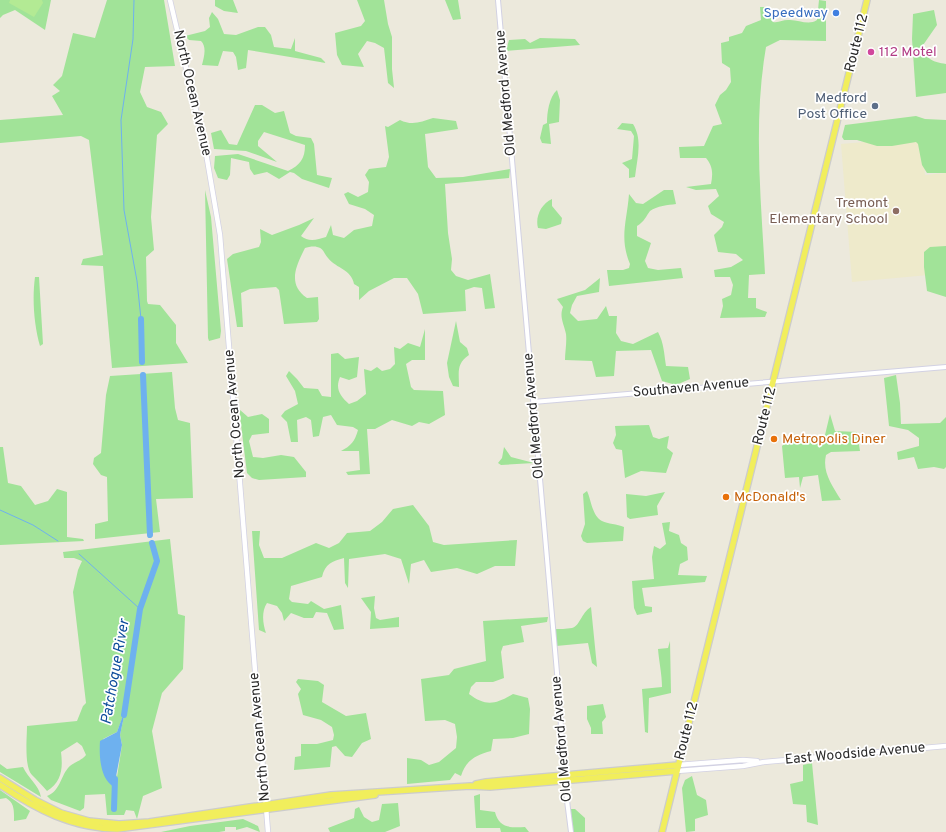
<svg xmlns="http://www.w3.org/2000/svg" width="946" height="832" font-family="Overpass,sans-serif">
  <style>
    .education { fill: #eeeacb }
    .green { fill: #a1e398; fill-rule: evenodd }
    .pitch { fill: #b3ea94 }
    .water { fill: #6eb1ef }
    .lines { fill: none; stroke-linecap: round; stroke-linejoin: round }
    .stream { stroke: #6eb1ef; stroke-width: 1 }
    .river { stroke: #6eb1ef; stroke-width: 6 }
    .tertiary-casing { stroke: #d2d1e3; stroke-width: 6 }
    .secondary-casing { stroke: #d2d1e3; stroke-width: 6 }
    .primary-casing { stroke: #ccc; stroke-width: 8 }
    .tertiary { stroke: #fff; stroke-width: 4 }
    .secondary { stroke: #fff; stroke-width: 4.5 }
    .primary { stroke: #f1ee5c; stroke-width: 5.5 }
    .shop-dot { fill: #3f7fe0; stroke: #fff; stroke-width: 1.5 }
    .hotel-dot { fill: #d1479c; stroke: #fff; stroke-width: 1.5 }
    .service-dot { fill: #5c6f8a; stroke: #fff; stroke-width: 1.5 }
    .education-dot { fill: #8d6e63; stroke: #fff; stroke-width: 1.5 }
    .food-dot { fill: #e8710a; stroke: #fff; stroke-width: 1.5 }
    .labels { text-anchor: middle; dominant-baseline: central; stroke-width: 3.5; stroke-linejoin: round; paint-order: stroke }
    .shop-label { font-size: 14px; fill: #366cbe; stroke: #fff; text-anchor: end }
    .street-label { font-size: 14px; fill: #2a2a2a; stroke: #fff }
    .hotel-label { font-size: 14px; fill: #b23c85; stroke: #fff; text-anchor: start }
    .service-label { font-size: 14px; fill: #4e5e75; stroke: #fff; text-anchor: end }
    .education-label { font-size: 14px; fill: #785e54; stroke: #fff; text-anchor: end }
    .food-label { font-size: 14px; fill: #c56008; stroke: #fff; text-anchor: start }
    .water-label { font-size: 15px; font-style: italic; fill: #0d4c9b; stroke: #fff }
  </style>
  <rect width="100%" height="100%" fill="#ece9dc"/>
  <path class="education" d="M922 137 925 175 946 173V248L929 275 852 282 841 144Z"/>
  <path class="green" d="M0 0H51L45 30 15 10 3 15 0 18Z
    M107 0H164L175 66 145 67 140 92 147 107 161 112 168 124 157 135 151 217 154 250 146 257 147 301 148 304 160 305 176 325V343L188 363 112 368 103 266 81 265 83 259 103 255 89 140 81 136 0 143V120L63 115 52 96 60 91 53 85 62 76 73 33 95 38Z
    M215 0H233L238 13 224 11 215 6Z
    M357 0H384L388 24 392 37V69L394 88 388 83 384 48 375 43 367 41 358 54 364 67 342 65 337 55 335 33 361 26 365 21Z
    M445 0H458L461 19 453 20Z
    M819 0 826 1V41L780 40 766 47C753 123 761 198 765 274L749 275 748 298H756V308L767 312 765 317 720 318 723 306 722 299 731 295 733 285 730 277H715L714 270 731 267 743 260 736 254 718 252 714 235 722 227 724 222 711 214 708 206 719 196 716 189 696 190 686 187 711 184C713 174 713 166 706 158H680L679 147 704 146 713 126 722 124 715 105 720 95 726 90 731 82 730 68 722 63 721 43 729 41V37L742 33 746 26 761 20 760 7H767L773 22C779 23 782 20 788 20 798 19 808 26 817 20Z
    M934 10 937 25 921 48C928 60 933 62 946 64V93L916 97 912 39 913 14Z
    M212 12 218 19 224 34 236 35 258 27H265L271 35 274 47 291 49 295 38V51L321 58 326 63 248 50 246 68 238 70 236 57 233 52 223 51 218 66 202 65C204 57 207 47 201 41L189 40 185 36 205 31 210 27 209 18Z
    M540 38 575 39 580 45 506 51 509 40 525 39 530 43Z
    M557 90 560 100 559 122 549 124 551 144 542 143 540 138 543 125 547 123C547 113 549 97 557 90Z
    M255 105H262L275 113 284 111 290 133 296 136 311 138 314 144 317 175 332 178 329 188 302 179 294 173 290 172 279 179 267 172 254 175 250 169 249 162 231 158 230 175 227 180 218 178 214 168 215 156 238 154 288 171C300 165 305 159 305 145L264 132 258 141V146L277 162 246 151 214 149 211 133 221 130 229 144 237 145Z
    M916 116 925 119 946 120V173H927L922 165 918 144 916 142 892 146H877L857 140H844L842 137 845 125Z
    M433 118 456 121 458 129 425 134 428 167 436 178 463 177 510 169 509 178 445 184 448 233 452 259 451 270 456 276 468 280 490 274 495 308 485 309 482 288 474 287 465 290 466 311 423 314 418 294 407 278H394L369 291 359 300V287L354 284C351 269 337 269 328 258 324 254 324 248 317 247 314 246 308 247 305 248 296 266 287 284 307 298L318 297 319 319 317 322 284 324 279 290 276 287 250 289 241 293 243 327H237L227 259 233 254 259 247 261 242 260 229 272 235 299 225 314 218 301 236C308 242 317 240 326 237L331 225 333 235 344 238 354 230 372 226 374 215 365 209 349 204 344 194 348 192 358 197 368 192 369 182 365 175 369 169 386 167 389 157 385 126 388 127 400 120C412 126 421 122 433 118Z
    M622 123 633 124C643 140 637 159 635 177L629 178V169L622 163 632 159 634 136 631 131 617 129Z
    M205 190 211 217 221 331 220 338 209 341 208 338Z
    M664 190H673L676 204C668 205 657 206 650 211 646 216 645 221 637 226V236L651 243 645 261 648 268 658 270 681 268 683 278 609 286 607 270H623L629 268 630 264C619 238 627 221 629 194L636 203 643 204Z
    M552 199V206L562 218 561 224 546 229 538 228C535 217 541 204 552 199Z
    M946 246V297L927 291 924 267V252L930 247Z
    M35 277H39L43 344 40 346C34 325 32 299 35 277Z
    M600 278 599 292 577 296 572 305 570 313 578 321 597 319 606 306 609 316H617L616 333 621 341 633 344 658 332C664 343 664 354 666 366L688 367 690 379 676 385 662 381 651 350 616 351 614 376 596 377 592 361 565 360C565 352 567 342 566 334 564 324 559 317 563 307L557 299 585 290Z
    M456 321 460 342 467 348 469 355C456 364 459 372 459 387L453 386 449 377 447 363Z
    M425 329V360H412L406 364 411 387 414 390 443 391 445 415 429 424 419 422 412 426 392 420 375 429H367L370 474 348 475 346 472 360 470 359 451H341C351 446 355 441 358 430L353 427 337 425 331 415 323 417 319 436 313 437 311 420 306 417 297 420 298 442H291L287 422 281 416 285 411 298 404 295 391 286 376 289 371 297 379 304 388 318 389 322 396 331 397V354L338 353 345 359 359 357 357 377 349 380 340 377C335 389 340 396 349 404L357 401 366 394 364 369 371 371 377 367 382 371 390 369 395 364 394 347 400 349 408 343 420 347Z
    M172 372 175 408 178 420 190 423 193 498 156 499 160 532 95 539V524L108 521 107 477 101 475 93 464 94 458 101 453 106 395 110 376Z
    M896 375 900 403 901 424 940 423 946 417V467L944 469 934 467 918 469 914 457 898 460 897 452 919 446V438L908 430 889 426 884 378Z
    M239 409 248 417 262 414 269 419V433L252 435 249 441 253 457 263 458 281 455 294 457 306 472V477L259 480 252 478 247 473Z
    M830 414 835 431 857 432 860 451 831 452 826 455C822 472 832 485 841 500L822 501 818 475 803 477 800 488 799 477 785 478 782 446 787 441 825 435Z
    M649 425 653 437 659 439 669 436 667 448 673 453 666 473 641 471 625 478 622 450 616 449 613 443 616 435 615 426Z
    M0 447H3L8 483 21 486 35 505 48 501 57 489 67 492V537L83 539 84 541 0 545Z
    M504 447 511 457 534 463 501 465 498 463 502 458Z
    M587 491C591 499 592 516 602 521 608 524 617 524 624 527L623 541 587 543 583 541 581 536 585 524 583 494Z
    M665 492 657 506 658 515 630 519 627 517 626 494 646 496Z
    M413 505 429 526 433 542 444 545 517 540 515 566H495L477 574 457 568 431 572 424 560 411 564 409 584 401 559 385 554 349 559 348 588 345 583 344 558C332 561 325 564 322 577L291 586 289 599 292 602 308 604 311 601 324 609 341 605 344 629 334 630 327 613 316 612 313 618H304L291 613 284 621 282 613 277 606 267 603C261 612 263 624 266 633L259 630 252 531H260L259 545 264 558H282L316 543 329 548 339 543 347 533 370 531 382 522 393 509Z
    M670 522 669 531 679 535 681 543 687 547 688 560 680 564 678 575 707 576 705 582 642 588 645 606 652 607V612L637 615 634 608 632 581 654 579 652 557 654 546 660 549 666 544 662 523Z
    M170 539 178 614 185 616 183 669 162 693 152 731 162 788 143 796 137 819 134 811 126 810 124 815H107L105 794 85 795 84 808 80 811 51 800 47 796C60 791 60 778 68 768 73 762 80 762 86 755L82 746 77 742 61 752C63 768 62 782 47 791 42 785 37 780 32 775 24 767 27 738 27 726L77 721 83 706 86 703 73 592 78 570 82 561 74 558H64L63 552ZM125 711 120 735 122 745 117 777 103 739 117 732Z
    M375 596 374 608 376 618 380 620 399 617V627L370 629 371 612 361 598Z
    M591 607 597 667 592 663 588 643 556 646 555 629C560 629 566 629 572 628 580 626 581 613 591 607Z
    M548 617 547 622 521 626 524 642 503 646 501 652 504 678 493 682H476L471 687 469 694C486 707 496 704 513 694L528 698 530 709 529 734 513 738 493 739 491 751C476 755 466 760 461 776L455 773 450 780 407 784V758L421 760 429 765 439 762 456 748 457 737 455 724 445 720 425 721 421 679 449 675 454 669 486 661 483 621Z
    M670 641 671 693 649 698 648 733 645 732 642 689 662 687C662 674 659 662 658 649L668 648Z
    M298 679 318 681 324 685 322 702 346 716 366 713 371 739 362 743 352 757 345 756 336 746 332 747 330 767 294 770 295 757 301 756V744H317L333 740 334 735 332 727 321 720 303 715 298 694 301 689 296 682Z
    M603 704 606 717 602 722 603 734H591V728L587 719V706Z
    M812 763 818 825 807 822 806 805 793 804 790 784 803 781V765Z
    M0 764 7 769 23 767C28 778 39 785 41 797L0 772Z
    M692 776 697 795 706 800 708 815 695 819V831L686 832 682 788 685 780Z
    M0 790 30 811 26 819 14 821C14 812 15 803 6 798L0 799Z
    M480 794V810L495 812C499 828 511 828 525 827L529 832H501L500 828H476L474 796Z
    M398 803 400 826 385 832H330L328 828 354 818 355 809 359 807 364 817 372 822 379 820 382 804Z
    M570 809H575L585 818V832H573Z
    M243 819 258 826 260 832 247 827 236 830V827H225V831L219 832H161L190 826Z"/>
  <path class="pitch" d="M10 0H42L43 3 34 17 9 3Z"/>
  <path class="water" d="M126 707 120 735 122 745 114 787C100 779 99 756 100 741L117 732Z"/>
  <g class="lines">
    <path class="stream" d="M134 0 133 39 121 120 124 210 137 281 141 319
      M0 510 33 525 58 541
      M79 554 140 609"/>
    <path class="river" d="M141 319 142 362
      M143 375 150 535
      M124 715 140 609 157 561 152 543
      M114 809 115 779"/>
    <defs>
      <path id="tertiary" d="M498 0 560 707 563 769 571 832
        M533 402 946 367"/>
      <path id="secondary" d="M170 0 206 153 220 235 268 832
        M678 765 743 760 757 761
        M677 771 743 766 764 762 946 746"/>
      <path id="primary" d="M0 778 35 800 61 813 89 821 119 824 149 822 331 795 470 786 490 787 677 771
        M476 784 486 782 678 765
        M0 785C37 810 72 828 117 829L375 795
        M662 832 867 0"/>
    </defs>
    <use href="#tertiary" class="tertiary-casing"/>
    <use href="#secondary" class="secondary-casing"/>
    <use href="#primary" class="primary-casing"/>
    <use href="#tertiary" class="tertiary"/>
    <use href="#secondary" class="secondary"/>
    <use href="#primary" class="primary"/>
  </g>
  <circle class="shop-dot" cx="836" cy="13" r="4"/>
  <circle class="hotel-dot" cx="871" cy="52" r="4"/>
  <circle class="service-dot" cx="875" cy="106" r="4"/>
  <circle class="education-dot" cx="896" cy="211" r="4"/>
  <g class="food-dot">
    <circle cx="774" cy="439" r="4"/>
    <circle cx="726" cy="497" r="4"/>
  </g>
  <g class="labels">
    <g class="shop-label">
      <text x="828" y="13">Speedway</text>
    </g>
    <g class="street-label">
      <text transform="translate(857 43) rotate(-76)">Route 112</text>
      <text transform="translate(192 93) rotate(77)">North Ocean Avenue</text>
      <text transform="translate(506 93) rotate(-95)">Old Medford Avenue</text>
      <text transform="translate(691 388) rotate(-5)">Southaven Avenue</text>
      <text transform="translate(235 414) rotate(-95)">North Ocean Avenue</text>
      <text transform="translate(534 416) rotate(-95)">Old Medford Avenue</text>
      <text transform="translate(765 416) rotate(-76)">Route 112</text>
      <text transform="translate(687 731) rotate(-76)">Route 112</text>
      <text transform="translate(260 737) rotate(-95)">North Ocean Avenue</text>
      <text transform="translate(562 739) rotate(-95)">Old Medford Avenue</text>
      <text transform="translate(855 754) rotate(-5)">East Woodside Avenue</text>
    </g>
    <g class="hotel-label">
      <text x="879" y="52">112 Motel</text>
    </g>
    <g class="service-label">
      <text x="867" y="98">Medford<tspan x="867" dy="16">Post Office</tspan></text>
    </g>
    <g class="education-label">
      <text x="888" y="203">Tremont<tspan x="888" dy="16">Elementary School</tspan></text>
    </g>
    <g class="food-label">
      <text x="782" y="439">Metropolis Diner</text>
      <text x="734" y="497">McDonald's</text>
    </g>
    <g class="water-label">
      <text transform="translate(116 672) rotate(-80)">Patchogue River</text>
    </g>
  </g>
</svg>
